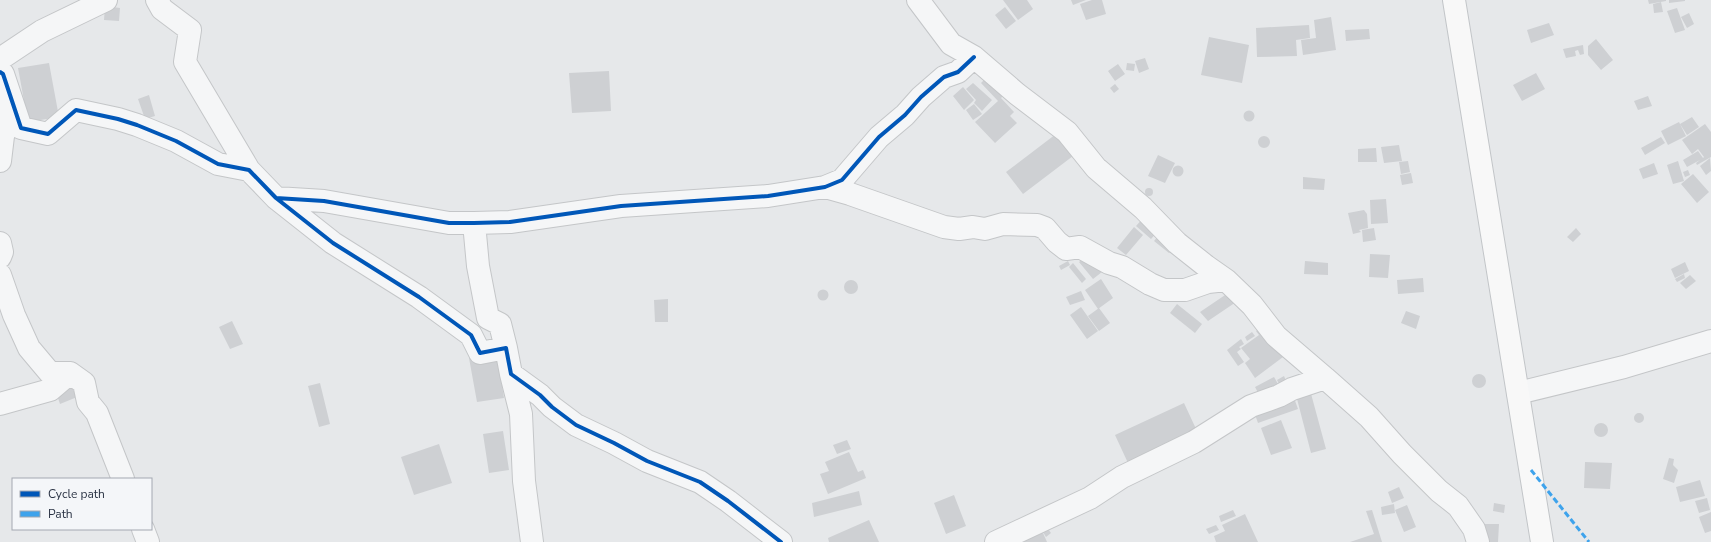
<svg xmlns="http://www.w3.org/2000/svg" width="1711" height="542" font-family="'Nunito Sans',sans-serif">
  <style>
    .building { fill: #ced0d3 }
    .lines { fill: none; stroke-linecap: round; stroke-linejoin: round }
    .street-casing { stroke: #c4c6c8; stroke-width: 24 }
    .primary-casing { stroke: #c2c5c8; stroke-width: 24 }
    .street { stroke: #f5f6f7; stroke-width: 22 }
    .primary { stroke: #f8f8f8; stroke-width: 22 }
    .quiet { stroke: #3ea3ec; stroke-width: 3; stroke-dasharray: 6 3; stroke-linecap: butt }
    .cycleway-casing { stroke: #f4f6f9; stroke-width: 6 }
    .cycleway { stroke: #0057b8; stroke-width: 4 }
  </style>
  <rect width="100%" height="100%" fill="#e6e8ea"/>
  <path class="building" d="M1003 0H1027L1033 9 1018 20Z
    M1071 0H1086L1073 5Z
    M1092 0H1102L1106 14 1086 20 1080 4Z
    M1648 0H1666V1L1649 4Z
    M1669 0H1685V1L1669 3Z
    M1661 2 1663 12 1654 13 1653 4Z
    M105 6 120 8 119 21 104 20Z
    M1005 7 1016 21 1006 29 995 15Z
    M1677 8 1685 30 1675 33 1667 11Z
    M1689 13 1694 24 1687 28 1681 17Z
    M1331 17 1336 50 1303 55 1301 40 1316 38 1314 20Z
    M1549 23 1554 35 1531 43 1527 30Z
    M1309 25 1310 38 1296 40 1297 56 1257 57 1256 28Z
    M1369 29 1370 39 1346 41 1345 30Z
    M1209 37 1249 45 1242 83 1201 75Z
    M1596 39 1613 60 1601 70 1588 55V46Z
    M1583 45 1584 54 1580 55 1578 50 1575 51 1576 56 1566 58 1563 49Z
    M1145 58 1149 69 1139 73 1135 61Z
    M49 63 59 117 28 122 18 68Z
    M1127 63 1135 64 1134 71 1126 70Z
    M1118 64 1125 74 1115 81 1108 71Z
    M609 71 611 111 572 113 569 73Z
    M1536 73 1545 89 1522 101 1513 85Z
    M989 75 1006 93 1001 98 1014 112 1010 116 1017 123 995 143 975 122 998 101 981 83Z
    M973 83 992 100 982 111 974 103 976 100 966 89Z
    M1115 84 1119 89 1114 93 1110 88Z
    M963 87 974 100 964 110 953 96Z
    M149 95 155 116 145 119 138 99Z
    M1648 96 1652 106 1638 110 1634 101Z
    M974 104 982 114 973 120 966 110Z
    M1243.5 116a5.5 5.5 0 1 1 11 0a5.5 5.5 0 1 1-11 0Z
    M1692 117 1699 127 1687 135 1680 124Z
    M1679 122 1686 136 1668 145 1661 131Z
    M1705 124 1711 132V157L1697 165 1696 163 1700 160 1687 167 1683 160 1698 151 1703 158 1704 157 1698 149 1692 154 1682 140Z
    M1056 134 1073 156 1023 194 1006 172Z
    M1258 142a6 6 0 1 1 12 0a6 6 0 1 1-12 0Z
    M1661 137 1665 143 1645 155 1641 148Z
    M1399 145 1402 161 1384 163 1381 147Z
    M1376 148 1377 162H1358V149Z
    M1158 155 1175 163 1165 183 1148 176Z
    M1710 158 1711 171 1706 175 1700 166Z
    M1408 161 1410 172 1401 174 1399 162Z
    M1678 161 1684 181 1673 184 1667 165Z
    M1654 163 1658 174 1643 179 1639 169Z
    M1172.5 171a5.5 5.5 0 1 1 11 0a5.5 5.5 0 1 1-11 0Z
    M1688 170 1690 175 1685 177 1683 172Z
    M1411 173 1413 183 1402 185 1400 175Z
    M1693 174 1709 192 1697 203 1681 184Z
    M1303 177 1325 179 1324 190 1303 189Z
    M1145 192a4 4 0 1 1 8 0a4 4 0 1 1-8 0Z
    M1386 199 1388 223 1371 224 1370 200Z
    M1153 207 1168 220 1151 239 1136 226Z
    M1364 210 1367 214 1368 228 1359 230 1361 232 1353 234 1348 213Z
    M1134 227 1143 235 1126 255 1117 248Z
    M1374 228 1376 240 1363 242 1362 230Z
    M1576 228 1581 234 1573 242 1567 237Z
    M1160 234 1175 247 1169 253 1154 241Z
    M1370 254 1390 255 1388 278 1369 277Z
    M1088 255 1102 272 1093 279 1079 262Z
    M1068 261 1070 265 1061 270 1059 266Z
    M1305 261 1328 263V275L1304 274Z
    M1685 262 1689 271 1675 278 1671 269Z
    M1073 263 1086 279 1082 283 1069 267Z
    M1684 274 1685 278 1677 282 1675 279Z
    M1690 275 1696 281 1686 289 1680 283Z
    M1423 278 1424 292 1398 294 1397 280Z
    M1101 279 1113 298 1098 309 1085 290Z
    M844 287a7 7 0 1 1 14 0a7 7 0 1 1-14 0Z
    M1234 289 1242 298 1208 321 1200 312Z
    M817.5 295a5.5 5.5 0 1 1 11 0a5.5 5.5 0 1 1-11 0Z
    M1081 291 1085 300 1070 305 1066 297Z
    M668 299V322H655L654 300Z
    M1177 304 1202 324 1195 333 1170 313Z
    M1081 307 1098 331 1087 339 1070 315Z
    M1099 308 1110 323 1099 331 1088 316Z
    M1406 311 1420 316 1416 329 1401 323Z
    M232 321 243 344 230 349 219 327Z
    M1265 325 1287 354 1255 378 1245 363 1250 359 1241 348 1259 335 1256 331Z
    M1252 332 1255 336 1247 341 1245 337Z
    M1241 339 1244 344 1239 347 1241 349 1237 352 1244 362 1238 366 1227 350Z
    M497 354 504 398 477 402 469 358Z
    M1472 381a7 7 0 1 1 14 0a7 7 0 1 1-14 0Z
    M1284 376 1287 383 1280 386 1277 380Z
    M1274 377 1281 389 1262 400 1255 387Z
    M78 383 82 395 60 404 56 392Z
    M320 383 330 424 319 427 308 386Z
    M1310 390 1326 449 1311 453 1296 395Z
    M1293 395 1298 409 1258 423 1253 409Z
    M1184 403 1197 431 1128 463 1115 435Z
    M1634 418a5 5 0 1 1 10 0a5 5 0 1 1-10 0Z
    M1281 420 1292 448 1271 455 1261 428Z
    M1594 430a7 7 0 1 1 14 0a7 7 0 1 1-14 0Z
    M503 431 509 470 489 473 483 434Z
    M847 440 851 449 837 454 833 445Z
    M439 444 452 483 414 495 401 457Z
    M849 452 858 472 863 470 866 478 828 494 820 474 829 471 825 462Z
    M1669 458 1674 459 1673 465 1678 470 1674 483 1663 479Z
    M1585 462 1612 463 1610 489 1584 488Z
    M1700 480 1705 496 1680 502 1676 487Z
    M1399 487 1404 498 1392 503 1388 492Z
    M859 491 862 505 814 517 812 503Z
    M954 495 966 526 946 534 934 503Z
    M1707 498 1710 510 1699 513 1695 501Z
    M1494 503 1505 505 1504 513 1493 511Z
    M1394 504 1395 513 1382 515 1381 507Z
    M1407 505 1416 527 1404 532 1395 510Z
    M1233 510 1236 516 1221 522 1219 516Z
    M1372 510 1382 542H1350L1374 534 1366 511Z
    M1711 512V531L1705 533 1699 517Z
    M1245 514 1258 542H1216L1214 536 1225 531 1222 525Z
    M869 520 879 542H829L828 538Z
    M1482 524H1499L1498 542H1481Z
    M1216 525 1219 530 1209 534 1206 529Z
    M1048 529 1051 533 1046 537 1043 532Z
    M1043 533 1047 542H1025L1024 539Z"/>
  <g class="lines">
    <defs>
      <path id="street" d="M157 0 162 9 190 30 185 62 249 170
        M918 0 951 44 974 57 1017 94 1067 132 1096 168 1143 208 1177 243 1206 266 1226 280 1252 305 1276 336 1325 378
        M0 59 42 31 106 0
        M0 72 3 74 21 128 48 134 76 110 118 119 137 125 176 141 218 164 249 170 276 198 333 243 419 297 471 335 480 353 506 348 511 374 540 395 552 407 576 425 614 443 647 461 700 482 728 501 781 542
        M0 161 3 136 10 117 1 102
        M825 187 850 194 944 227 959 229 973 227 985 229 1003 224 1037 225 1045 228 1057 242 1066 249 1080 247 1109 263 1122 267 1150 284 1164 290H1185L1208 282 1226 280
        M276 198 324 201 449 223H474L510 222 621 206 768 196 825 187 842 180 879 137 905 115 921 97 944 77 958 72 974 57
        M474 223 478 266 488 318 500 324 506 348
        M0 243 2 252 0 257
        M0 275 14 315 29 348 50 373H70L84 383 88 402 97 413 123 479
        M511 374 521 414 524 481 532 542
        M1518 393 1624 367 1711 341
        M0 404 50 390 70 373
        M143 529 148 542
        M996 542 1090 498 1122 477 1194 442 1251 406 1279 396 1292 389 1325 378 1369 417 1402 454 1439 491 1458 506 1474 529 1478 542"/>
      <path id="primary" d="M1454 0 1542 542"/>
    </defs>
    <use href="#street" class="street-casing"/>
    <use href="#primary" class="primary-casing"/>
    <use href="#street" class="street"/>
    <use href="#primary" class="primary"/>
    <path class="quiet" d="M1531 470 1589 542"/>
    <defs>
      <path id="cycleway" d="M0 72 3 74 21 128 48 134 76 110 118 119 137 125 176 141 218 164 249 170 276 198 333 243 419 297 471 335 480 353 506 348 511 374 540 395 552 407 576 425 614 443 647 461 700 482 728 501 781 542
        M276 198 324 201 449 223H474L510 222 621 206 768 196 825 187 842 180 879 137 905 115 921 97 944 77 958 72 974 57"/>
    </defs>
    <use href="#cycleway" class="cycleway-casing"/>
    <use href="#cycleway" class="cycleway"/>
  </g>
  <rect x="12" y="478" width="140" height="52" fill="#f4f6f9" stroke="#a4a8b1"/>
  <rect x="20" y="491" width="20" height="6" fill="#0057b8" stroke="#a4a8b1"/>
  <text x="48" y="498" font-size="12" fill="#2b3445">Cycle path</text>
  <rect x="20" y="511" width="20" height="6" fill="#3ea3ec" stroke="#a4a8b1"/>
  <text x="48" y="518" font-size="12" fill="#2b3445">Path</text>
</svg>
